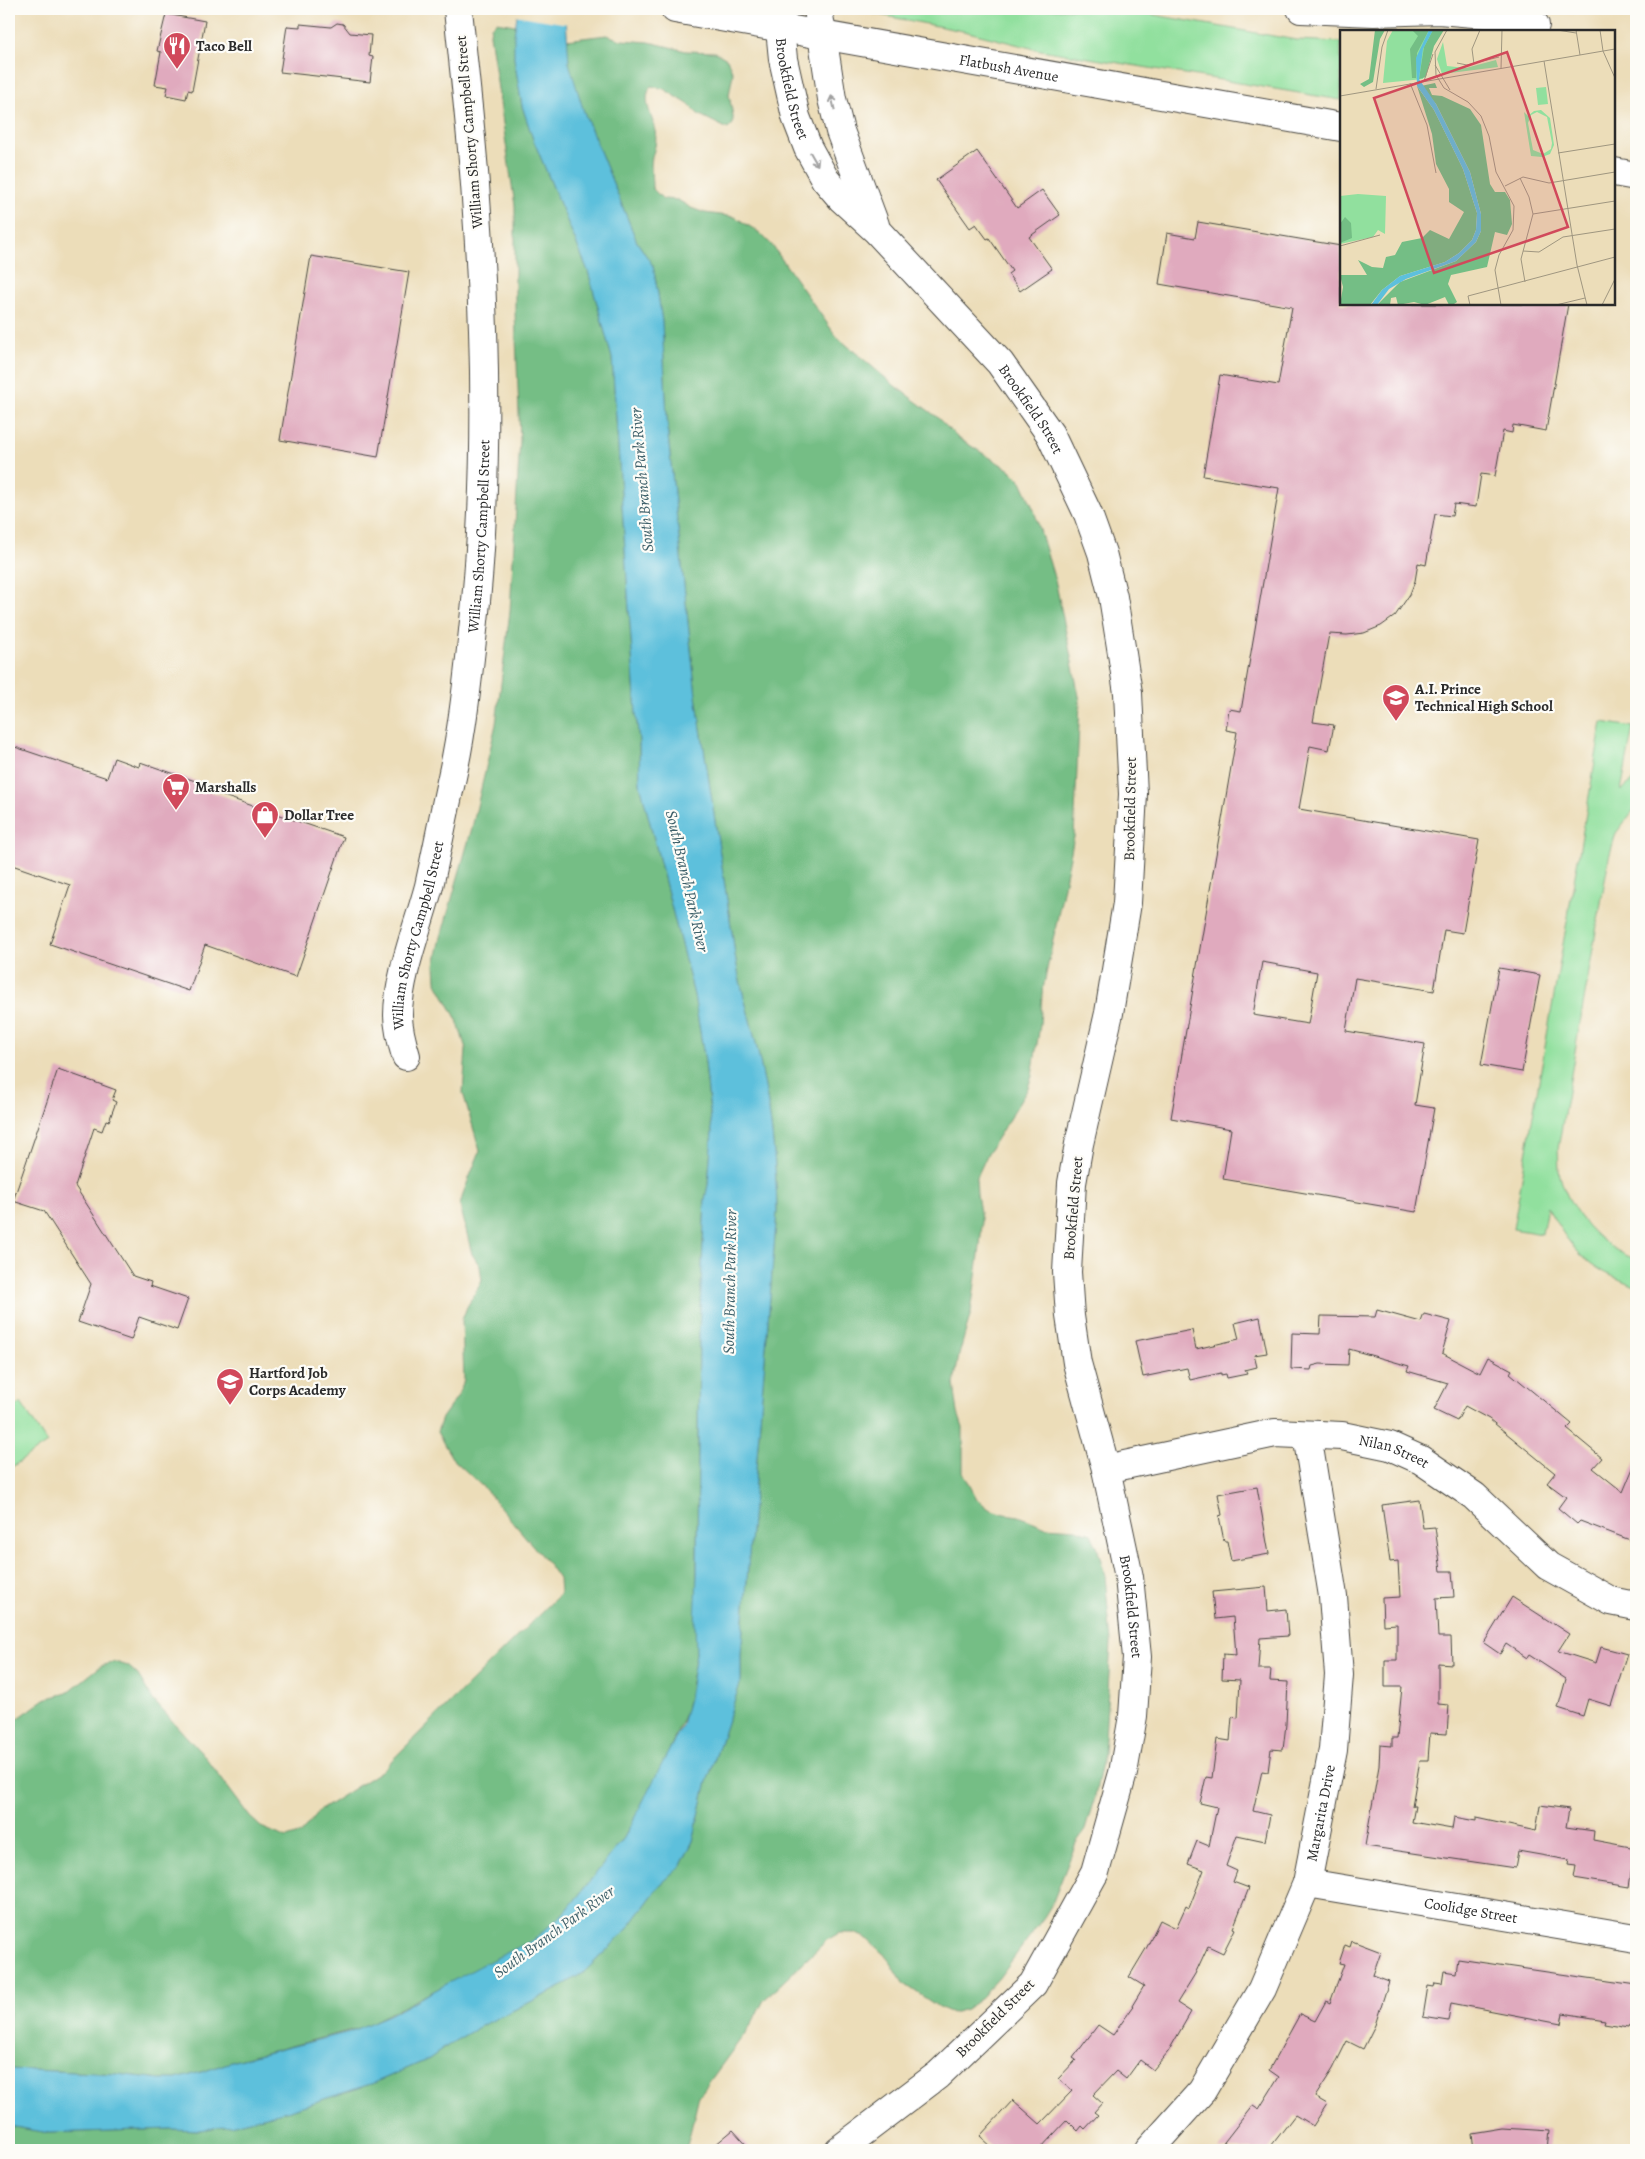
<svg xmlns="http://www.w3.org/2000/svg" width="1645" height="2159" font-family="Alegreya,serif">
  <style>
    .green { fill: #91e09e; stroke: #5e8664 }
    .forest { fill: #74be85; stroke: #507458 }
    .water { fill: #5dc0dc; stroke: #447684 }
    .pier { fill: #ecddb9 }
    .building { fill: #e0aabe; fill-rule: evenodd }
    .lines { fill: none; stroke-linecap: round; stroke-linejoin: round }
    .minor-casing { stroke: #484640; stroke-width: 30 }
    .minor { stroke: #fff; stroke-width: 28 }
    .oneway { stroke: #a0a0a0 }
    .labels { text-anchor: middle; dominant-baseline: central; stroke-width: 4.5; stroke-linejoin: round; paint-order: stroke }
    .poi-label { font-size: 15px; font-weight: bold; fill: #2b2b2b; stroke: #fdfcf7; text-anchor: start }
    .street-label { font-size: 15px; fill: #2b2b2b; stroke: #fdfcf7 }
    .water-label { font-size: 16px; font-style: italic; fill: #3c5f69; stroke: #fdfcf7 }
    .inset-road { fill: none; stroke: #9f9680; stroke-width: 1 }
    .view { fill: #d1495b; fill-opacity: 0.15; stroke: #d1495b; stroke-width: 2.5 }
    .inset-edge { fill: none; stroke: #2b2b2b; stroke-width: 2.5 }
  </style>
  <rect width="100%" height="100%" fill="#fdfcf7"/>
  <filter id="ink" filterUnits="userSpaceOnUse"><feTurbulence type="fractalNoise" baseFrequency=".02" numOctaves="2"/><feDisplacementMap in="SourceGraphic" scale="10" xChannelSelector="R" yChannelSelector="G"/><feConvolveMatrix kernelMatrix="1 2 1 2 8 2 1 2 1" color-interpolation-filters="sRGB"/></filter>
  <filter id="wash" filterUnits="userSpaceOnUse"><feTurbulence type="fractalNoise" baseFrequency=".0096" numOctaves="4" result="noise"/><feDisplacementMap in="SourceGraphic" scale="20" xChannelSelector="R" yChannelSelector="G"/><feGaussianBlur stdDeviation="1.12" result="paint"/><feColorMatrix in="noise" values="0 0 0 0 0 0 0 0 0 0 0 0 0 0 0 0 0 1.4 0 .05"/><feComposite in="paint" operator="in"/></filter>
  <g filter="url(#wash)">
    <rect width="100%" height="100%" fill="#ecddb9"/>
    <path class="green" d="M856 9H1121L1296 40 1341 42V100L1035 49 968 32 865 12Z
      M1602 722 1633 727 1621 791 1636 777V807L1616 833 1609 857 1558 1149C1559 1158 1558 1168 1560 1176 1569 1211 1602 1249 1636 1259V1286C1629 1284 1621 1280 1614 1277 1579 1261 1566 1239 1547 1207L1542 1234 1513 1229Z
      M21 1403 47 1443 9 1469V1411Z"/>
    <path class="forest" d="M496 22 515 25 514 58 522 106 533 139 588 271 612 358 636 713 639 741 640 784 694 995 705 1062 712 1132 708 1186 705 1199 699 1332 696 1653 686 1711 664 1762 624 1838 567 1910 535 1939 522 1946 363 2027 234 2061 205 2071 176 2079H161L117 2074 9 2069V1725L45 1699 67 1693 101 1666 115 1662 128 1666 138 1675 153 1700 206 1758 250 1817 261 1827 287 1838 301 1833 319 1811 381 1771 560 1594 559 1579 550 1566 484 1488 452 1458 437 1432 442 1418 459 1394 464 1380 462 1320 467 1307 482 1281 480 1266 472 1254 460 1205 464 1191 480 1151 463 1093 466 1049 457 1020 436 981 435 965 441 937 472 828 496 724 510 611 520 440 515 312V206L490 34 491 27Z
      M607 35 621 40 649 42 686 51 715 52 727 59 733 73 729 95 733 116V124L728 129 698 114 688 104 664 89 651 86C641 101 653 115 655 131 657 141 655 147 652 157 650 167 652 178 652 188L663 199 678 200 691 208 705 213 735 217 760 233 771 244 836 336 895 386 937 417 958 438 1010 470 1021 481 1034 510 1056 584 1080 701 1074 837 1042 994 1040 1025 1032 1076 1027 1090 988 1153 976 1179 977 1194 982 1225 979 1255 971 1312 959 1355 954 1384 958 1413 963 1428V1472L977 1499 989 1509 1004 1514 1019 1516 1046 1527 1076 1529 1091 1534 1097 1547 1105 1576 1111 1642 1104 1753 1095 1796 1085 1830 1076 1843 1052 1904 1044 1917 998 1979 978 2000 966 2009 952 2013 940 2008 903 1983 888 1958 866 1938 854 1933H839L827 1940 764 2000 751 2025 699 2096 686 2150H9V2126L49 2133 170 2129 200 2130 230 2125 287 2111 374 2083 429 2059 453 2042 479 2027 559 1988 584 1972 625 1932 660 1885 680 1867 693 1841 706 1785 741 1681V1654L777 1211C776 1161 771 1111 760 1062 752 1021 737 982 733 939L696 696 668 436 662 322 658 294 653 266 637 242 584 112 570 70 566 40Z"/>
    <path class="water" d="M518 9 566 18 569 63 584 112 637 242 653 266 658 294 662 322 668 436 696 696 733 939C737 982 752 1021 760 1062 771 1111 776 1161 777 1211L741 1654V1681L706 1785 693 1841 680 1867 660 1885 625 1932 584 1972 559 1988 479 2027 453 2042 429 2059 374 2083 287 2111 230 2125 200 2130 170 2129 49 2133 9 2126V2069L117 2074 161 2079H176L205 2071 234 2061 349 2032 389 2015 482 1965 535 1939 567 1910 624 1838 682 1725 689 1698 696 1653 695 1624 697 1574 699 1332 705 1199 708 1185 712 1132 705 1062 694 995 640 784 639 741 636 713 612 358 588 271 533 139 522 106 514 58V35Z"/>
    <path class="pier" d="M515 9H569L568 24 514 15Z"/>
    <g id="blocks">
      <path class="building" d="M166 14 205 21 192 91 188 90 186 99 166 95 168 87 155 85 161 52 157 51Z
        M337 23 343 24 350 33 371 35 369 56 373 57 370 82 280 72 287 26 300 27V24L331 27Z
        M977 151 1017 208 1042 190 1060 215 1029 237 1052 269 1020 291 1008 274 1012 271 989 238 987 239 976 224 970 228 936 180Z
        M1198 222 1341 246V304H1568L1546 431 1513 425 1512 433 1503 431 1495 476 1481 474 1476 507 1454 504 1452 516 1435 514 1426 565 1418 563 1415 581 1410 594 1395 616 1381 626 1364 633 1347 635 1329 634 1313 722 1334 725 1329 750 1310 746 1299 809 1479 840 1463 933 1444 930 1434 991 1355 978 1346 1031 1425 1044 1415 1105 1434 1108 1416 1212 1223 1179 1231 1129 1171 1118 1237 732 1226 730 1229 709 1241 711 1279 488 1203 476 1220 375 1278 385 1292 307 1159 284 1167 233 1195 238ZM1262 962 1317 972 1308 1024 1253 1015Z
        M311 256 409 272 378 457 280 440Z
        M9 745 107 778 114 758 139 767 140 762 204 784 203 789 344 837 296 977 205 945 189 991 50 944 70 885 9 864Z
        M1499 968 1540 975 1522 1072 1481 1065Z
        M58 1069 116 1090 112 1100 116 1102 109 1121 106 1120 102 1131 94 1128 75 1186 133 1276 151 1282 150 1286 188 1299 177 1330 139 1317 131 1340 78 1322 91 1284 44 1211 13 1201Z
        M1377 1310 1421 1322 1424 1314 1451 1321 1442 1353 1480 1373 1488 1357 1512 1370 1510 1373 1572 1424 1567 1429 1602 1458 1593 1468 1623 1492 1636 1461V1530L1630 1540 1580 1521 1577 1524 1558 1508 1566 1497 1547 1483 1555 1473 1489 1419 1465 1406 1457 1421 1434 1410 1448 1383 1407 1371 1409 1366 1349 1349 1348 1365 1320 1364 1312 1366 1311 1370 1291 1369 1292 1333 1320 1334 1321 1316 1375 1317Z
        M1260 1317 1267 1353 1254 1355 1257 1367 1245 1370 1247 1374 1227 1378 1226 1374 1221 1375V1373L1190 1380 1187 1368 1143 1377 1135 1341 1192 1330 1196 1349 1239 1339 1235 1323Z
        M1257 1487 1269 1554 1231 1561 1227 1541H1224L1219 1516 1222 1515 1218 1494Z
        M1419 1500 1423 1528 1435 1527 1441 1571H1452L1454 1597 1436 1598 1438 1637H1451L1452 1664 1438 1663V1704L1449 1705 1447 1734 1430 1733 1428 1760H1420L1412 1806H1415L1412 1822 1452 1829 1454 1817 1476 1821V1818L1536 1831 1540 1805 1569 1809 1566 1827 1594 1831 1593 1840 1636 1848V1868L1632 1867 1629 1887 1574 1878 1576 1866 1568 1865 1569 1860 1518 1851 1515 1868 1365 1846 1379 1766 1380 1745 1392 1746V1738H1397L1402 1687H1385V1660H1397V1624L1383 1625 1382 1598 1400 1597 1398 1561 1390 1562 1382 1505Z
        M1266 1587 1268 1611 1286 1609 1288 1636 1260 1638 1258 1669H1271L1270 1681 1288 1682 1286 1724 1283 1750 1271 1749 1268 1772 1262 1771 1253 1811 1270 1815 1265 1841 1237 1835 1226 1866 1237 1871 1233 1882 1249 1888 1233 1928 1235 1929 1223 1953 1208 1946 1195 1974 1177 2003 1191 2012 1168 2052 1153 2070 1140 2060 1126 2079 1116 2071 1093 2095 1102 2103 1094 2112 1098 2115 1085 2129 1082 2126 1078 2131 1067 2120 1039 2150H995L980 2136 1013 2100 1040 2124 1072 2091 1058 2079 1076 2060 1073 2058 1098 2025 1113 2035 1133 2007 1132 2006 1144 1986 1129 1977 1147 1947 1160 1920 1176 1928 1186 1906 1189 1908 1204 1870 1188 1864 1197 1841 1209 1846 1217 1807 1200 1803 1206 1777 1212 1778 1217 1739 1230 1741 1232 1717 1238 1718 1240 1680 1222 1679 1223 1654 1236 1655 1233 1617 1215 1619 1212 1592Z
        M1512 1597 1569 1634 1558 1651 1596 1663 1601 1647 1627 1654 1611 1706 1588 1699 1583 1716 1558 1708 1566 1679 1529 1655 1527 1658 1506 1644 1500 1654 1484 1643Z
        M1352 1941 1381 1952 1373 1975 1389 1981 1375 2025 1363 2049 1347 2041 1333 2069 1315 2097 1327 2104 1313 2126 1295 2115 1268 2150H1218L1253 2105 1259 2109 1279 2077 1269 2070 1300 2014 1315 2021 1326 2001 1330 2003 1344 1964 1339 1963 1345 1945 1350 1947Z
        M1458 1959 1636 1985V2026L1630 2025 1629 2027 1604 2023 1605 2020 1563 2013 1561 2024 1451 2003 1448 2021 1423 2017 1428 1986 1434 1987 1435 1983 1442 1984 1444 1971 1456 1973Z
        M1503 2128 1550 2131 1548 2150H1474L1472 2133Z
        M733 2130 751 2150H709Z"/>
    </g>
  </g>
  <g filter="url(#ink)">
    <use href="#blocks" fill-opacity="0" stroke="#484640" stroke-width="1"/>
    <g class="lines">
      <defs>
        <g id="minor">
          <path id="s1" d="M675 9 1341 127"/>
          <path id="s2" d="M778 9 783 59 796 117 808 148 825 179 842 199 877 231 1000 363 1050 434 1088 514 1102 553 1113 597 1121 647 1128 693 1133 794 1127 903 1109 1013 1079 1144 1072 1183 1067 1272 1070 1316 1077 1363 1106 1469 1129 1577 1137 1657 1133 1716 1123 1773 1095 1872 1033 1984 938 2075 839 2150"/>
          <path d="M818 9 832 99 840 131 875 225"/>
          <path d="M1301 9 1374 12 1439 10 1497 15 1535 25"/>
          <path d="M1614 172 1636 176"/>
          <path id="s3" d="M406 1056C402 1043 398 1029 398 1015 398 977 419 924 429 886 437 850 444 813 452 777 462 732 467 686 472 640 489 493 487 346 476 199 472 136 464 72 458 9"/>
          <path id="s4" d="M1106 1469 1275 1433 1342 1436 1390 1446 1421 1460 1474 1496 1548 1566 1611 1601 1636 1606"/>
          <path id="s5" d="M1307 1883 1636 1938"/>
          <path id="s6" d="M1149 2150 1202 2091 1262 1989 1307 1883 1333 1750 1339 1675 1333 1596 1307 1435"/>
        </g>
      </defs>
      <use href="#minor" class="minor-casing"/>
      <use href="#minor" class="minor"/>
    </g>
    <defs><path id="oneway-shaft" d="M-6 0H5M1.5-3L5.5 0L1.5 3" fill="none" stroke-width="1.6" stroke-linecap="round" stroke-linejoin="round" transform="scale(1.25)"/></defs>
    <g class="oneway">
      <use href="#oneway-shaft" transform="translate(833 103) rotate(-103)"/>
      <use href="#oneway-shaft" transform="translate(814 159) rotate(60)"/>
    </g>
  </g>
  <defs>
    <symbol id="restaurant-pin" viewBox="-11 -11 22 30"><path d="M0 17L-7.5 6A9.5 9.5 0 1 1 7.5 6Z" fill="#d1495b" stroke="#fdfcf7"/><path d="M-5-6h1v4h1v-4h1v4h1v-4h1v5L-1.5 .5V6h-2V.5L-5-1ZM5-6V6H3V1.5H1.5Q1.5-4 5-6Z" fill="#fff"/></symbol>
    <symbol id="school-pin" viewBox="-11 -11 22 30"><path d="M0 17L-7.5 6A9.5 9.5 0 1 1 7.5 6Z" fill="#d1495b" stroke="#fdfcf7"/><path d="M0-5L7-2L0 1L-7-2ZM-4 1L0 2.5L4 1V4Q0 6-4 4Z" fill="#fff"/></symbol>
    <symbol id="supermarket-pin" viewBox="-11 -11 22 30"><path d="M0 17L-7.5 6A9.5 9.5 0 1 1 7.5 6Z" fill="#d1495b" stroke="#fdfcf7"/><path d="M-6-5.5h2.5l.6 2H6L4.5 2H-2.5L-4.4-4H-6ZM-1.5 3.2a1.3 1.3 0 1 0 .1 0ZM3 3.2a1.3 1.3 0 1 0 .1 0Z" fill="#fff"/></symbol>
    <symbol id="shop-pin" viewBox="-11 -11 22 30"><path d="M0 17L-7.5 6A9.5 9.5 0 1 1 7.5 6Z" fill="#d1495b" stroke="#fdfcf7"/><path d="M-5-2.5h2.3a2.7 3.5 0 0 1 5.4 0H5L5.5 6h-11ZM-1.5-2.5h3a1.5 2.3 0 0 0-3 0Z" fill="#fff"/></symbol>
  </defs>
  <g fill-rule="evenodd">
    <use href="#restaurant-pin" x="161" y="30" width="32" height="43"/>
    <use href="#school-pin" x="1380" y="682" width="32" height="43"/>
    <use href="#supermarket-pin" x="160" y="771" width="32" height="43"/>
    <use href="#shop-pin" x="249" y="799" width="32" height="43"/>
    <use href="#school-pin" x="214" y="1366" width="32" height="43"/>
  </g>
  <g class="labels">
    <g class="poi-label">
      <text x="196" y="46">Taco Bell</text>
      <text x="1415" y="689">A.I. Prince<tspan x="1415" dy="17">Technical High School</tspan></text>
      <text x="195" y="787">Marshalls</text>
      <text x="284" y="815">Dollar Tree</text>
      <text x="249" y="1373">Hartford Job<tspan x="249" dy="17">Corps Academy</tspan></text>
    </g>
    <g class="street-label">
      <text stroke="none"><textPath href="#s1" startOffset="339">Flatbush Avenue</textPath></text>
      <text stroke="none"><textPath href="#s2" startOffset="81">Brookfield Street</textPath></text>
      <text transform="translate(469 132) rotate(-95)">William Shorty Campbell Street</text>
      <text stroke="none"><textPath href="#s2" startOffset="488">Brookfield Street</textPath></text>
      <text stroke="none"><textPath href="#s3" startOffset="529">William Shorty Campbell Street</textPath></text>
      <text transform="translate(1130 809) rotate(-89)">Brookfield Street</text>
      <text stroke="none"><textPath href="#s3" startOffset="124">William Shorty Campbell Street</textPath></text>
      <text transform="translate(1073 1208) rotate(-85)">Brookfield Street</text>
      <text stroke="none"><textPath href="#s4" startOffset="294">Nilan Street</textPath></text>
      <text stroke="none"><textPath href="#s2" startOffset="1718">Brookfield Street</textPath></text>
      <text stroke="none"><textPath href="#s6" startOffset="384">Margarita Drive</textPath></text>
      <text stroke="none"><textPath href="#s5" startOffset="166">Coolidge Street</textPath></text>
      <text transform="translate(995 2018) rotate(-45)">Brookfield Street</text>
    </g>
    <g class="water-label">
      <text transform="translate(642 480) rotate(-95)">South Branch Park River</text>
      <text transform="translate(687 881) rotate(77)">South Branch Park River</text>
      <text transform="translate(730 1282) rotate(-89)">South Branch Park River</text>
      <text transform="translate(554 1932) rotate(-36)">South Branch Park River</text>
    </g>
  </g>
  <g transform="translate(1340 30)">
    <rect width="275" height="275" fill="#ecddb9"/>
    <path d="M53 0H103L91 20 83 49 43 53 47 11ZM103 12 107 36 126 38 156 30 158 37 102 44 97 29ZM206 57 208 74 198 75 196 58ZM201 80 210 88 214 115 210 124 202 127 191 126 184 82 188 86 194 81ZM197 82 207 87 212 113 211 119 203 124 193 120 188 93 191 85ZM18 164 46 166 45 204 38 200 33 207 0 214V166Z" fill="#91e09e" fill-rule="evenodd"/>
    <path d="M35 0H45L40 9 33 52 24 57 20 54 29 49ZM72 0H89L77 23 76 48H72L70 19 78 6ZM93 0H104L94 16 86 47 79 49 84 17ZM95 53 97 58H89L92 65 102 66 130 79 141 95 150 154 155 162H165L170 170 172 194 167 205 155 202 147 237 111 245 108 254 117 272 114 274 109 275 105 267 85 275 74 272 58 275 56 267 51 268 50 275H37L60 252 116 231 136 212 141 201V184L130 142 96 74 81 56ZM77 56 94 80 123 139 137 183 136 200 132 210 119 223 105 232 60 246 42 260 30 275H0L3 257 0 245H27L18 230 32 237 43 238 46 227 55 225 62 212 82 208 90 200 109 209 124 182 109 172V159L96 134 92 104ZM5 187 11 193 12 208 0 213V194Z" fill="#74be85"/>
    <path d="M89 0H93L83 19 79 49 96 74 130 142 141 184V201L136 212 116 231 66 249 49 259 37 275H31L42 260 60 246 105 232 119 223 132 210 136 200 137 183 123 139 94 80 77 56 76 28Z" fill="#5dc0dc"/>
    <path class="inset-road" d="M107 0 95 22 96 45 104 58 128 72 141 86 149 106 156 142 174 176 173 200 159 225 155 240 161 275M217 0 236 3M236 0 240 25M260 0 263 21 275 48M204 31 237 235 247 275M117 33 127 35 159 27M134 34 132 19 140 0M95 35 110 60M161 39 162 0M84 51 93 24M70 53 87 95 96 143M36 59 42 17 48 0M0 66 275 19M218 123 275 114M180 148 189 167 193 184 181 229 185 252M165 156 183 147 209 153 275 142M193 184 275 171M0 216 40 205M183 221 199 222 223 207 275 199M130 275 128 266 275 227M216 275 245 268M262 275 275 249"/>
    <path class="view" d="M167 22 228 197 94 243 34 68Z"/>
    <rect width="275" height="275" class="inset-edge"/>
  </g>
  <rect width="1645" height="2159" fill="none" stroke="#fdfcf7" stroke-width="30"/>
</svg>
